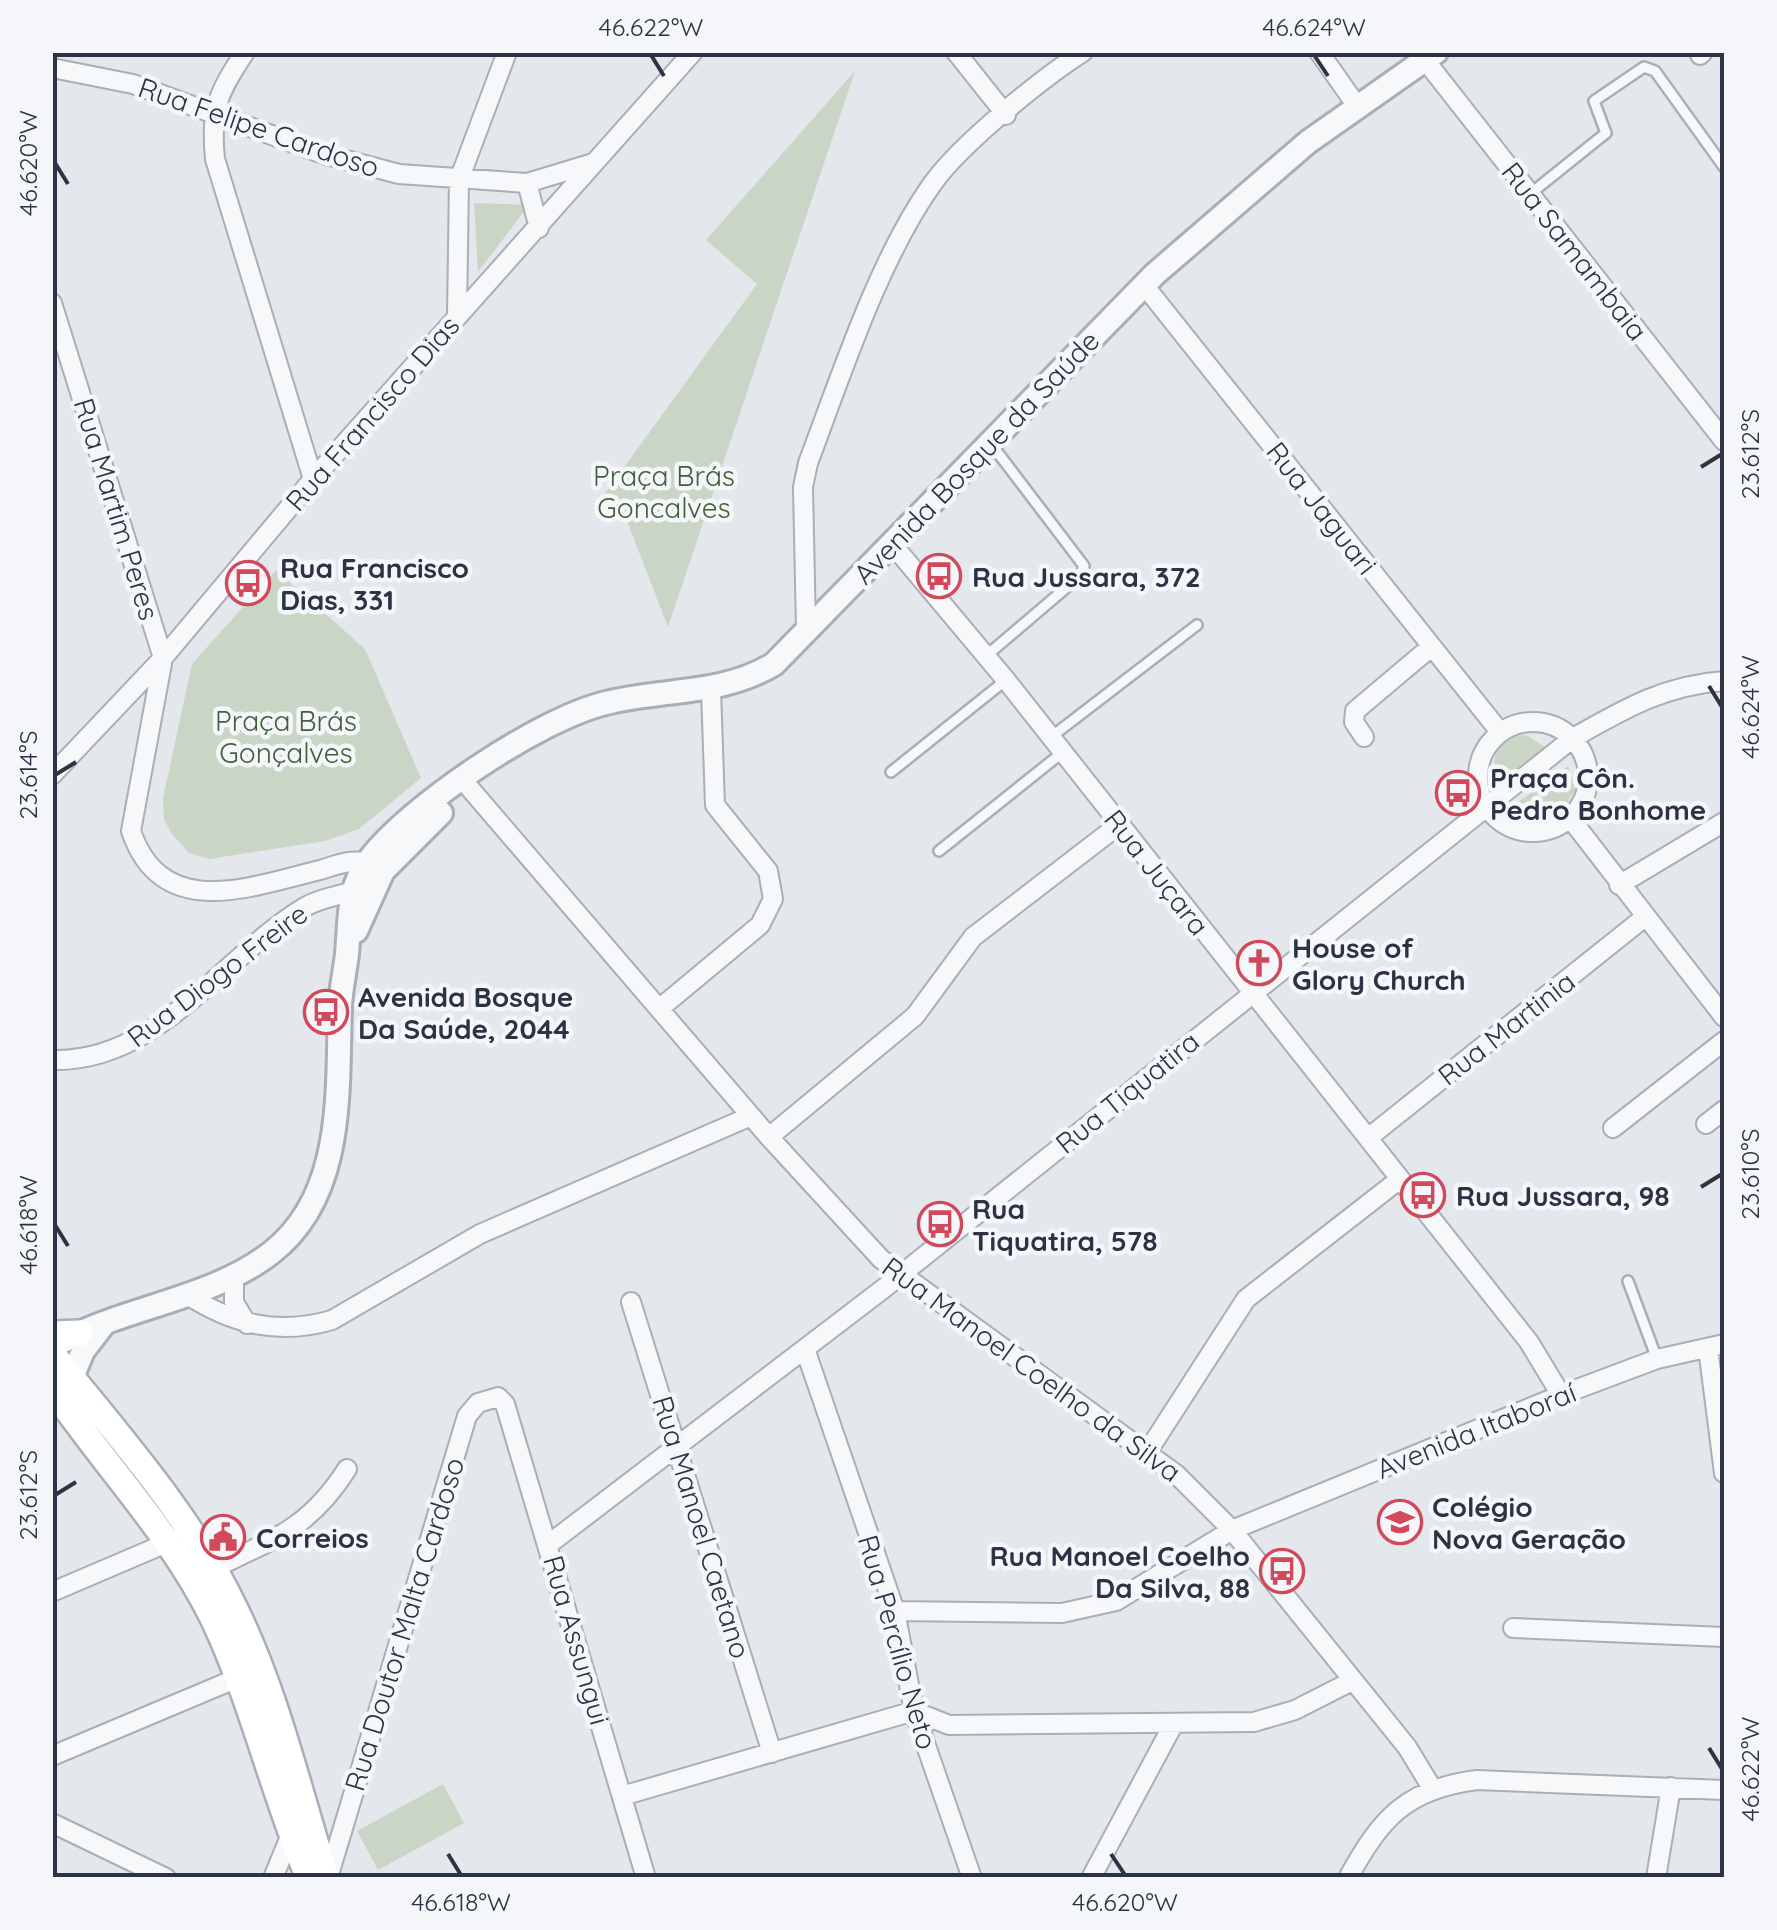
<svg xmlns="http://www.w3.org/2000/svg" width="1777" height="1930" font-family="Quicksand,sans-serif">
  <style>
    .green { fill: #c9d6c5 }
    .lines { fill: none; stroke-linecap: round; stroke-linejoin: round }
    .service-casing { stroke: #a9aeb7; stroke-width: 14 }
    .minor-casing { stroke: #a9aeb7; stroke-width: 22 }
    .tertiary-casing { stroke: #a9aeb7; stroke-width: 28 }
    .secondary-casing { stroke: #a9aeb7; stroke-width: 30 }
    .service { stroke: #f7f8fa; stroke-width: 9 }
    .minor { stroke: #f7f8fa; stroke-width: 18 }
    .tertiary { stroke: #f7f8fa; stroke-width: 22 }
    .secondary { stroke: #fff; stroke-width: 25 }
    .ticks { fill: none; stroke: #2b3445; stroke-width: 4 }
    .labels { text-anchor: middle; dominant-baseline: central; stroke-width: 9; stroke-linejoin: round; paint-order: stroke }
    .street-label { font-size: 28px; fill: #2b3445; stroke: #f4f6f9 }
    .park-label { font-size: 28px; fill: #3f6138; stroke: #f4f6f9 }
    .poi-label { font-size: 28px; font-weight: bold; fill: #2b3445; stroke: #f4f6f9; text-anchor: start }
    .neatline { fill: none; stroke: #2b3445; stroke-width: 4 }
    .ticks-label { font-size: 25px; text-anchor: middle; fill: #2b3445 }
  </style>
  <rect width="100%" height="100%" fill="#e4e7ec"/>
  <path class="green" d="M855 71 668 627 625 516 593 510 757 284 706 240Z
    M474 203 529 205 478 272Z
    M276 570 365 649 421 778 359 829 325 841 209 859 189 853 171 833 164 819 163 798 192 664Z
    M1526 735 1545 747 1499 782 1493 772 1496 750 1514 736Z
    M1568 766 1575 790 1562 811 1538 817 1517 803Z
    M443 1784 464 1823 378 1870 357 1831Z"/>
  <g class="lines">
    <defs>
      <path id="service" d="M1530 194 1606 133 1594 101 1644 67 1655 71 1724 167
        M986 656 1080 576 1084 566 992 445
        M1051 737 1197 625
        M891 772 1006 680
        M939 851 1063 752
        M1628 1281 1657 1359"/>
      <path id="minor" d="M245 52C218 93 210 109 215 159L313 479
        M956 52 1006 115
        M1319 52 1357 106
        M1700 55 1703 52
        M1425 60 1724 441
        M52 68 133 84 323 154 399 174 527 183 593 163
        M527 183 539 228
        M1144 285 1500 732
        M52 303 163 658 131 831C162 922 250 887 320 870 337 865 357 856 373 866
        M457 316 459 180 507 52
        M893 545 1006 680 1529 1342 1561 1395
        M806 630 803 487 808 463C841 376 879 258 933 183 961 144 1041 79 1083 52
        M1478 777a55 55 0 1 1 110 0a55 55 0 1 1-110 0Z
        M1364 737 1354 722 1355 711 1431 647
        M52 775 163 658 313 479 693 52
        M461 778 769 1137 881 1259 1177 1475 1232 1530 1407 1747 1432 1788
        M1570 818 1724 1017
        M1619 885 1724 822
        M659 1009 760 925 773 899 768 871 715 805 711 690
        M52 1060C158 1063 222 957 305 907 323 896 345 896 363 887
        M1706 1124 1724 1110
        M1613 1128 1724 1041
        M769 1137 915 1016 973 937 1120 824
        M1368 1138 1645 917
        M234 1275V1302L247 1324
        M186 1294C232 1324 278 1336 332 1320L480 1234 751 1116
        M631 1302 772 1753
        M1708 1348 1724 1473
        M805 1349 895 1611 914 1711 972 1878
        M1146 1454 1246 1299 1400 1179
        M549 1544 883 1289 1573 738C1624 709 1665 685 1724 681
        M204 1573C268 1541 307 1532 347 1469
        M52 1592 176 1539
        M895 1611 1062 1613 1116 1601 1232 1530 1561 1395 1657 1359 1724 1344
        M1513 1628 1724 1637
        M52 1756 247 1674
        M622 1796 914 1711 949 1725 1254 1722 1295 1710 1352 1681
        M52 1823 166 1878
        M273 1878 294 1827
        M328 1878 467 1416 478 1403 498 1397 505 1404 646 1878
        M1091 1878 1173 1725
        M1348 1878C1381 1818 1406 1789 1477 1780L1724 1790
        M1656 1878 1671 1787"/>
      <path id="tertiary" d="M356 931 383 871 441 813
        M63 1341C129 1306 211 1299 271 1253 346 1195 337 1089 340 1006 341 988 345 971 347 954 350 920 347 888 369 860 411 805 539 719 606 703 665 688 721 696 774 664L1155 274 1308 142 1436 52
        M66 1392 83 1351 103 1325"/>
      <path id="secondary" d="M52 1334 80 1333
        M52 1353C116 1433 191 1516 235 1609 276 1693 298 1788 326 1878
        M52 1388C105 1466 172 1534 214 1620 253 1703 273 1793 309 1878"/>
    </defs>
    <use href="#service" class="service-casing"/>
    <use href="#minor" class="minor-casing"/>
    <use href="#tertiary" class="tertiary-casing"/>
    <use href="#secondary" class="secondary-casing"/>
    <use href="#service" class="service"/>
    <use href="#minor" class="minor"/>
    <use href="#tertiary" class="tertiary"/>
    <use href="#secondary" class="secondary"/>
  </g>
  <path class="ticks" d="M651 55 664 76M1314 55 1328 76M55 163 68 184M1701 467 1722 454M1709 686 1722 707M55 775 76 762M1701 1187 1722 1174M55 1225 68 1246M55 1495 76 1482M1709 1748 1722 1769M448 1854 461 1875M1111 1854 1125 1875"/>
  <defs>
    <symbol id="bus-ring" viewBox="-11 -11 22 22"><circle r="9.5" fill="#f4f6f9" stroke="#d1495b" stroke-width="1.5"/><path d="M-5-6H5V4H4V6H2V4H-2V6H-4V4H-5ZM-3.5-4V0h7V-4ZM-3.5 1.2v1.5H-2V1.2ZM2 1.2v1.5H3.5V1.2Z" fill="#d1495b"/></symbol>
    <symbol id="church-ring" viewBox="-11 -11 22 22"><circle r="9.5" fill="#f4f6f9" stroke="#d1495b" stroke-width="1.5"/><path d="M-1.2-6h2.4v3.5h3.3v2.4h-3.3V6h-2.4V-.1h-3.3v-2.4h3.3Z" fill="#d1495b"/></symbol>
    <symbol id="school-ring" viewBox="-11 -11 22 22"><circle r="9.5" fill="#f4f6f9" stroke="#d1495b" stroke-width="1.5"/><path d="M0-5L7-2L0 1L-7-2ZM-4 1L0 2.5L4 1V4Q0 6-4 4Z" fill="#d1495b"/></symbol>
    <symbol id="civic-ring" viewBox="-11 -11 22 22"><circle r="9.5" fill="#f4f6f9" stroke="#d1495b" stroke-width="1.5"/><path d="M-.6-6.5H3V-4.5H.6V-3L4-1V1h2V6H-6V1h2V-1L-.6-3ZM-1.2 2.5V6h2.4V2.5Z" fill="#d1495b"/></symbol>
  </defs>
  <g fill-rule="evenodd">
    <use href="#bus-ring" x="914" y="551" width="50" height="50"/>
    <use href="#bus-ring" x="223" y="558" width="50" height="50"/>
    <use href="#bus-ring" x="1433" y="768" width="50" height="50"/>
    <use href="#church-ring" x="1234" y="938" width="50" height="50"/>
    <use href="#bus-ring" x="301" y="987" width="50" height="50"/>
    <use href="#bus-ring" x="1398" y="1170" width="50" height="50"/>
    <use href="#bus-ring" x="915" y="1199" width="50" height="50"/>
    <use href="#school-ring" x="1375" y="1497" width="50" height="50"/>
    <use href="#civic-ring" x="198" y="1512" width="50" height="50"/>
    <use href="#bus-ring" x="1257" y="1546" width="50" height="50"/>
  </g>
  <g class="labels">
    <g class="street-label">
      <text transform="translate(259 127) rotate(19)">Rua Felipe Cardoso</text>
      <text transform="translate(1575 251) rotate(52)">Rua Samambaia</text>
      <text transform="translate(372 413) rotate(-49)">Rua Francisco Dias</text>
      <text transform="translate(976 457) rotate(-46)">Avenida Bosque da Saúde</text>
      <text transform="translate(1322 508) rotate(52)">Rua Jaguari</text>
      <text transform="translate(117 509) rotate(73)">Rua Martim Peres</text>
      <text transform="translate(1157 872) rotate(52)">Rua Juçara</text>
      <text transform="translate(217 975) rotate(-37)">Rua Diogo Freire</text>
      <text transform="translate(1506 1028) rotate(-38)">Rua Martinia</text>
      <text transform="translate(1127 1092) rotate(-39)">Rua Tiquatira</text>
      <text transform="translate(1032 1369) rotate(36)">Rua Manoel Coelho da Silva</text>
      <text transform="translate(1476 1430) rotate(-22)">Avenida Itaboraí</text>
      <text transform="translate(702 1527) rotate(73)">Rua Manoel Caetano</text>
      <text transform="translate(404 1624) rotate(-73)">Rua Doutor Malta Cardoso</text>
      <text transform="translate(577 1640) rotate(74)">Rua Assungui</text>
      <text transform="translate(898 1642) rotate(74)">Rua Percílio Neto</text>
    </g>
    <g class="park-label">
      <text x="664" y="475">Praça Brás<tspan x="664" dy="32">Goncalves</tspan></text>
      <text x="286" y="720">Praça Brás<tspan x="286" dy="32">Gonçalves</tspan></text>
    </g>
    <g class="poi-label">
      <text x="280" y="567">Rua Francisco<tspan x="280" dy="32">Dias, 331</tspan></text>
      <text x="972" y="576">Rua Jussara, 372</text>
      <text x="1490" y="777">Praça Côn.<tspan x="1490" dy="32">Pedro Bonhome</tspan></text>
      <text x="1292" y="947">House of<tspan x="1292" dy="32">Glory Church</tspan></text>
      <text x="358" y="996">Avenida Bosque<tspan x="358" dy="32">Da Saúde, 2044</tspan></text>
      <text x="1456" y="1195">Rua Jussara, 98</text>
      <text x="972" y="1208">Rua<tspan x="972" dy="32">Tiquatira, 578</tspan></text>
      <text x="1432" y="1506">Colégio<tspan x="1432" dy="32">Nova Geração</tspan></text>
      <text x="256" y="1537">Correios</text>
      <text x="1250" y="1555" text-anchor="end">Rua Manoel Coelho<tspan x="1250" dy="32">Da Silva, 88</tspan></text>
    </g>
  </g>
  <rect width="1777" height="1930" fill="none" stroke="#f4f6f9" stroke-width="110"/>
  <rect x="55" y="55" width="1667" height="1820" class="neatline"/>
  <g class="ticks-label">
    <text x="651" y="36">46.622°W</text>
    <text x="1314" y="36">46.624°W</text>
    <text transform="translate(28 163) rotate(-90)" y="9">46.620°W</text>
    <text transform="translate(1750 454) rotate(-90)" y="9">23.612°S</text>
    <text transform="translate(1750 707) rotate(-90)" y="9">46.624°W</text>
    <text transform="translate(28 775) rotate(-90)" y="9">23.614°S</text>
    <text transform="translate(1750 1174) rotate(-90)" y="9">23.610°S</text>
    <text transform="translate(28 1225) rotate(-90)" y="9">46.618°W</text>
    <text transform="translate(28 1495) rotate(-90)" y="9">23.612°S</text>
    <text transform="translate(1750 1769) rotate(-90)" y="9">46.622°W</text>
    <text x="461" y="1911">46.618°W</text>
    <text x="1125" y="1911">46.620°W</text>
  </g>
</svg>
